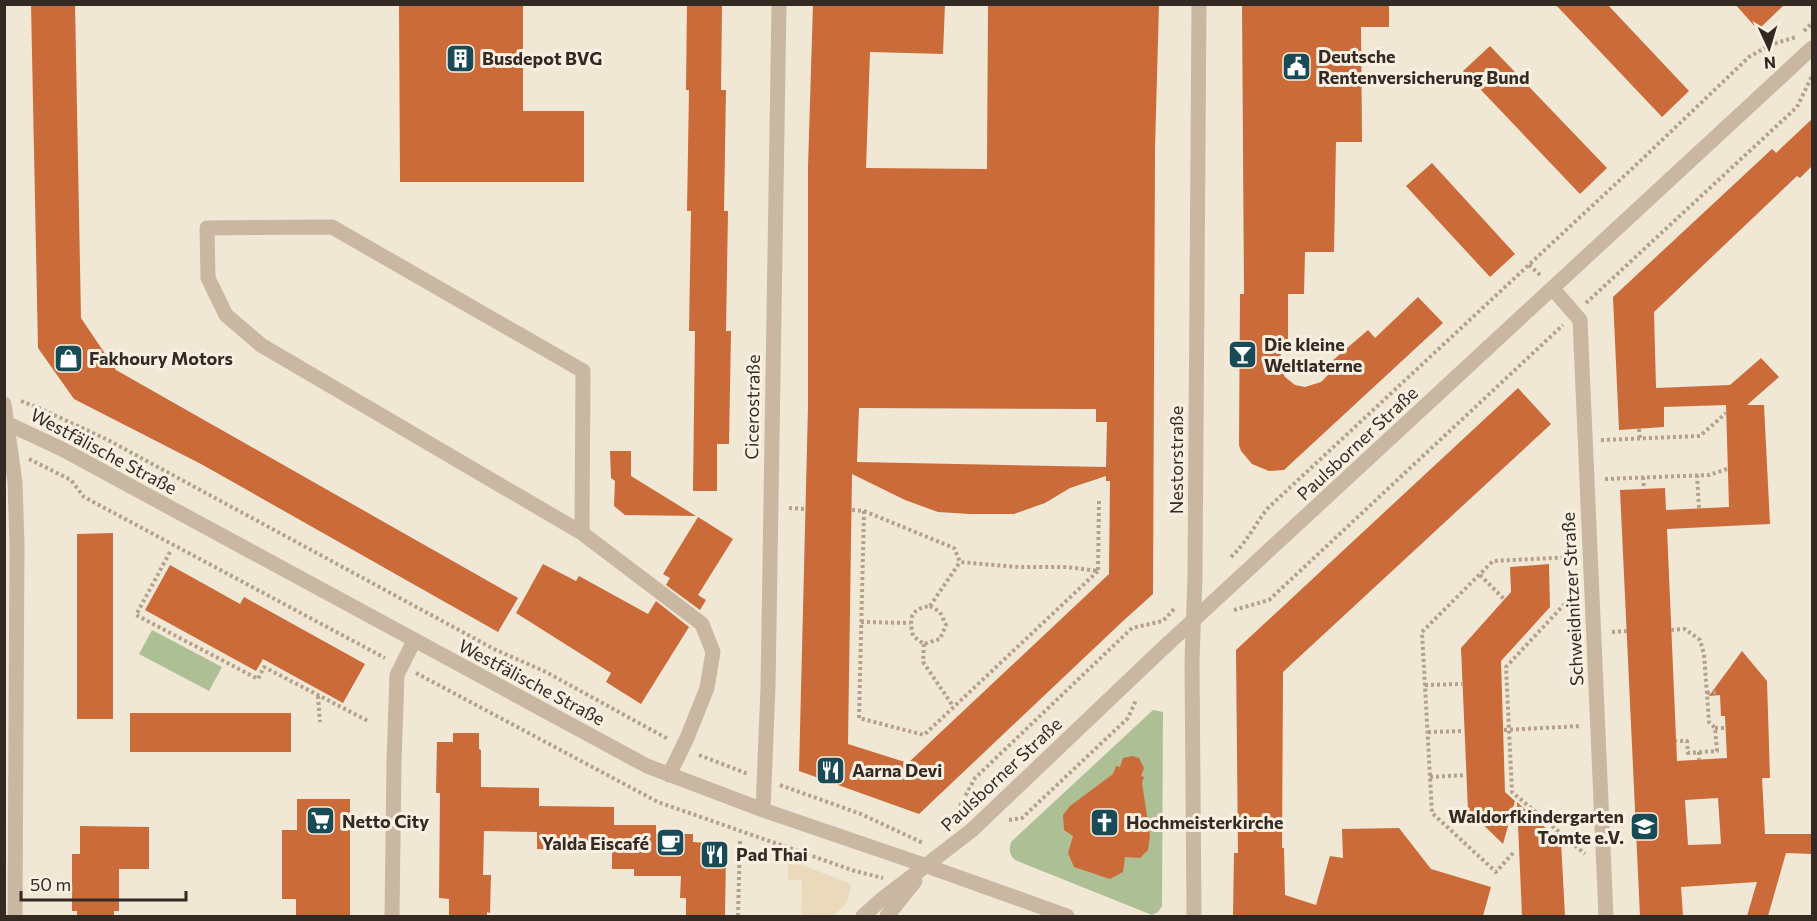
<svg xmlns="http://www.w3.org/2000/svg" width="1817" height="921" font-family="Commissioner,sans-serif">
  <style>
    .green { fill: #adc095 }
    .plaza { fill: #eadabb }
    .building { fill: #cb6b39; fill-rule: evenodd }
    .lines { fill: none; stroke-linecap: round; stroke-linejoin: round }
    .path { stroke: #b5a18b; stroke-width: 4; stroke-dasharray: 3 3; stroke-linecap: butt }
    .minor { stroke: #c9b7a1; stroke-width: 15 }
    .labels { text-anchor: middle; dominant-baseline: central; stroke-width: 6; stroke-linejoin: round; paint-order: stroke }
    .poi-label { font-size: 18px; font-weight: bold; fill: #332a24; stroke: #f9f0e1; text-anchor: start }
    .street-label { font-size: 18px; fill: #332a24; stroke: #f9f0e1 }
  </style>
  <rect width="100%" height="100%" fill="#f1e7d5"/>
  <path class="green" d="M152 630 222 667 209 691 139 654Z
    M1153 710 1163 712 1162 906 1158 912 1152 915 1015 860C1009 854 1009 850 1011 842Z"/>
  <path class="plaza" d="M788 864 802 865 849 883 851 886 847 903 833 916H801L802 880H788Z"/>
  <path class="building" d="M31 4H75L81 318 116 370 518 598 498 632 201 464 74 399 38 348Z
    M399 4H523V111H584V182H400Z
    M687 4H722L721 90H726L724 211H728L726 331H731L729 444H717V491H693L695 331H689L691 211H687L689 90H686Z
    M813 4H945L943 54 870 52 866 168 987 169 988 4H1159L1155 148 1153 594 1123 621 919 814 799 771 808 407V167ZM859 408 1096 409V422H1107L1106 467 857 462ZM852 474 905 500 938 512 970 514H1014L1045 503 1070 488 1106 476V481H1110L1109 574 908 763 848 744Z
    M1242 4H1389V27H1361L1362 142H1336L1334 252H1305L1304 294H1288V342H1284L1280 358 1281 369 1285 377 1295 385 1305 387 1321 382 1329 374 1332 361 1368 330 1375 338 1418 297 1443 323 1284 470 1269 471 1252 464 1241 451 1239 445 1240 294H1244Z
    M1555 4H1607L1689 91 1662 117Z
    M1735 4H1785L1758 30Z
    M1490 46 1607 168 1580 194 1463 71Z
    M1812 119V166L1800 178 1797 176 1654 312 1656 388 1730 385 1761 358 1779 377 1747 405H1764L1770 524 1667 529 1677 761 1727 758 1725 716H1721L1720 695 1709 696 1742 651 1767 681 1770 778H1762L1765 834H1812V854L1786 853 1768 916H1747L1757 882 1681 887 1683 916H1640L1620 490 1665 488 1666 510 1729 507 1726 405 1664 407V427L1619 430 1613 297 1772 149 1776 153ZM1718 798 1721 844 1688 845 1685 800Z
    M1432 163 1515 254 1490 277 1406 186Z
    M1518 388 1551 424 1283 672 1282 848H1284L1285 895 1316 905 1330 856 1343 858 1342 829 1399 828 1431 869 1491 887 1483 916H1233L1234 853H1238L1236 650Z
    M610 451H631V476L696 516 625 515 614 506 615 481 611 478Z
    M698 517 733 539 698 595 706 600 700 610 666 585 670 578 663 574Z
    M113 533V719H77V534Z
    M543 564 576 581 579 576 648 614 656 601 689 627 641 704 606 682 611 673 516 613Z
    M1549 564 1550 607 1501 661 1505 792 1515 801 1503 844 1468 810 1461 648 1511 592 1510 567Z
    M170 565 240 604 244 597 365 664 343 703 263 659 256 671 145 610Z
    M130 713H291V752H130Z
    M453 733H479V749L481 750V787L539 788V806L614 807V825H656V834H693V842L707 843V847L721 848V853H726L725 916H686V898H680L681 876H634V869H612V852L537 849V832L484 831 483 875H491L490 913 487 912V916H449V899L439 898 440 793H436L437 742H453Z
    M1132 756 1139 758 1144 768 1141 776 1144 777 1142 783 1150 835 1148 850 1140 858 1125 857 1123 872 1110 879 1074 867 1068 853 1073 836 1064 830 1063 815 1070 806 1113 774 1116 766 1120 767 1123 758Z
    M297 799H350V916H296V899H282V830H297Z
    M1517 802 1561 842 1565 916H1522Z
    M80 826 149 827V869H119V911H114V916H77V911H72V854H80Z"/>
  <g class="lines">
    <path class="path" d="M1804 31 1812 23
      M1529 265 1540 275
      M1586 303 1797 107 1812 76
      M21 401 39 408 108 440 494 649 546 672 668 739
      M1639 429 1640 438
      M1601 440 1700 436 1726 413
      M29 459 71 480 84 497 385 658
      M1697 475 1699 508
      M1643 477 1644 489
      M1605 479 1709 475 1727 469
      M789 508 806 509
      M852 510 864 511 954 548 960 562 1019 567H1067L1098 571 1099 499
      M864 511 859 718 924 735 1098 571
      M170 552 136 615 258 679 264 667 368 721
      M1231 557C1247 542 1255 524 1268 508L1637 164 1749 57 1770 45 1796 37
      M1480 575 1504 599
      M1573 595 1506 667 1512 792 1585 854
      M930 606 940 612 946 625 940 639 924 644 913 636C909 618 910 609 930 606Z
      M930 606 960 562
      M1234 610 1269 600 1563 325
      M861 622 910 623
      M1671 630 1685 629 1700 640 1704 654 1709 722 1715 728 1717 751 1688 753 1687 741H1676
      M1612 632 1627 631
      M924 644 923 662 953 706
      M416 673 658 802 855 871 883 878
      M1425 685 1462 684
      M1707 693 1718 692
      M318 696 320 722
      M1715 728H1725
      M1504 730 1582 726
      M1428 732 1464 731
      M1699 752V760
      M699 755 748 774
      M1430 777 1466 775
      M780 785 861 814 923 843
      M1009 820 1022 818 1128 718 1136 700
      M950 821 954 817 975 778 1132 628 1163 621 1175 608
      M1513 853 1496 872 1432 813 1422 632 1493 561 1574 557
      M738 916 740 840"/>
    <path class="minor" d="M1553 289 1580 320 1606 916
      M4 404 15 482 17 544 15 916
      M4 422 62 449 647 766 763 810 927 866 1067 916
      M582 533 583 371 332 227 207 228 208 278 226 315 261 345 582 533 702 624 713 652 707 688 687 738 669 775
      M763 810 768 687 779 4
      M392 916 394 761 397 675 414 641
      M863 916 881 900 972 830 1159 652 1812 48
      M887 916 915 881
      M1194 916 1192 661 1195 576 1199 4"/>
  </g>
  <defs>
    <symbol id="building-square" viewBox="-11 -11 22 22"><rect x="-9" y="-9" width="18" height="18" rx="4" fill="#184b55" stroke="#f9f0e1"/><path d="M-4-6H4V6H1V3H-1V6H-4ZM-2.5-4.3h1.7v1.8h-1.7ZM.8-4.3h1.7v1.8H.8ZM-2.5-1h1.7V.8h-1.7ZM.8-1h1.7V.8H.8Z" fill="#fff"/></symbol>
    <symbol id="civic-square" viewBox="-11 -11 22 22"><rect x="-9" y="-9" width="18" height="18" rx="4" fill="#184b55" stroke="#f9f0e1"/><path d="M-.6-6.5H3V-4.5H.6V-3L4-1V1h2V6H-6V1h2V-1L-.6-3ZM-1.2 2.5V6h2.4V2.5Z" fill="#fff"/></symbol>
    <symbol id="bar-square" viewBox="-11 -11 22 22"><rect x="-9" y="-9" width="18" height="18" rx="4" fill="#184b55" stroke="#f9f0e1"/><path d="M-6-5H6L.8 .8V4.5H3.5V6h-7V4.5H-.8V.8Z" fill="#fff"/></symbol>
    <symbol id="shop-square" viewBox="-11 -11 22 22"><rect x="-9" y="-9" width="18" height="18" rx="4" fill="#184b55" stroke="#f9f0e1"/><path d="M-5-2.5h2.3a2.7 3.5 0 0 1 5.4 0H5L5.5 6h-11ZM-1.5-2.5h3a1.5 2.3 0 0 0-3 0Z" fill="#fff"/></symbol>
    <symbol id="restaurant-square" viewBox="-11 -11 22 22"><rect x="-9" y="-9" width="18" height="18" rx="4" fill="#184b55" stroke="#f9f0e1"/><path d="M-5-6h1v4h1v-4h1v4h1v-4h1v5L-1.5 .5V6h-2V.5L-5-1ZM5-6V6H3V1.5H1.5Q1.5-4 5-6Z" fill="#fff"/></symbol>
    <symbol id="supermarket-square" viewBox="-11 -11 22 22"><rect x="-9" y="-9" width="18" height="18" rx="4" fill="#184b55" stroke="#f9f0e1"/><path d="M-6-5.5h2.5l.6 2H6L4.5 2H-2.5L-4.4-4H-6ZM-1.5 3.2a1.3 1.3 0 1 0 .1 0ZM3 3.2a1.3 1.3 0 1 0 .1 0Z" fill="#fff"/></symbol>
    <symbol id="church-square" viewBox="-11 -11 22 22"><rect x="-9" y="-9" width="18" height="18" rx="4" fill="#184b55" stroke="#f9f0e1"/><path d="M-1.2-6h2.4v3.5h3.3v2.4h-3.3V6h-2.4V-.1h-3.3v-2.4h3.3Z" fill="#fff"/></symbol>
    <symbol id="school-square" viewBox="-11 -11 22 22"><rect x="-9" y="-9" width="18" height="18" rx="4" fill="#184b55" stroke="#f9f0e1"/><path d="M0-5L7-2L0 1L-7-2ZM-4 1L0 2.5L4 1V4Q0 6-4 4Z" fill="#fff"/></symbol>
    <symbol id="cafe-square" viewBox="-11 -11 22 22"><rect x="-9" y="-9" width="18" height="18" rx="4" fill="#184b55" stroke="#f9f0e1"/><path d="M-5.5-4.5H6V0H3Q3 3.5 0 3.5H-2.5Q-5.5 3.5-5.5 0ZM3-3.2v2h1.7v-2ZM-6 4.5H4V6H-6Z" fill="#fff"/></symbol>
  </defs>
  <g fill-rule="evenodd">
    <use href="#building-square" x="444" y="42" width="33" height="33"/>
    <use href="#civic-square" x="1280" y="50" width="33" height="33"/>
    <use href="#bar-square" x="1226" y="338" width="33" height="33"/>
    <use href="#shop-square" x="52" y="342" width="33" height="33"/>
    <use href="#restaurant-square" x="814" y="754" width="33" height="33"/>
    <use href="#supermarket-square" x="304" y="804" width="33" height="33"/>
    <use href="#church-square" x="1088" y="806" width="33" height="33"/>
    <use href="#school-square" x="1628" y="810" width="33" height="33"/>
    <use href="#cafe-square" x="654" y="826" width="33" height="33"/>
    <use href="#restaurant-square" x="698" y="838" width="33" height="33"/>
  </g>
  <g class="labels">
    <g class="poi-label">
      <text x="1318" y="56">Deutsche<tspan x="1318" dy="21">Rentenversicherung Bund</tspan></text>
      <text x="482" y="58">Busdepot BVG</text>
      <text x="1264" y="344">Die kleine<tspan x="1264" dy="21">Weltlaterne</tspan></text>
      <text x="89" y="358">Fakhoury Motors</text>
      <text x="852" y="770">Aarna Devi</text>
      <text x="1624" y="816" text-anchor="end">Waldorfkindergarten<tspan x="1624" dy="21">Tomte e.V.</tspan></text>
      <text x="342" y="821">Netto City</text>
      <text x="1126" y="822">Hochmeisterkirche</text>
      <text x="649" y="843" text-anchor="end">Yalda Eiscafé</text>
      <text x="736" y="854">Pad Thai</text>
    </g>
    <g class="street-label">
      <text transform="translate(752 407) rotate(-89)">Cicerostraße</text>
      <text transform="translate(1357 443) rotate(-43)">Paulsborner Straße</text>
      <text transform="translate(104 451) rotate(28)">Westfälische Straße</text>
      <text transform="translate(1176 460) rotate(-90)">Nestorstraße</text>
      <text transform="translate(1572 599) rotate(-93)">Schweidnitzer Straße</text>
      <text transform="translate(532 682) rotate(28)">Westfälische Straße</text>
      <text transform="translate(1001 774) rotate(-43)">Paulsborner Straße</text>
    </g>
  </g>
  <rect width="1817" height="921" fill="none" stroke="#332a24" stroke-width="12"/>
  <g transform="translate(1769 48) rotate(176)" stroke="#f9f0e1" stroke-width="4.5" paint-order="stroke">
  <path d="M0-4.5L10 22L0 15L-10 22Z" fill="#332a24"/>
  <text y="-9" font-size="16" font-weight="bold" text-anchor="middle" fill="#332a24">N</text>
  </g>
  <path d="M21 891v9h165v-9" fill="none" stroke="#332a24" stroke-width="3"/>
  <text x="30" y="891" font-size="18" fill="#332a24" stroke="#f9f0e1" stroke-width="4.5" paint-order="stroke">50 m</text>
</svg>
